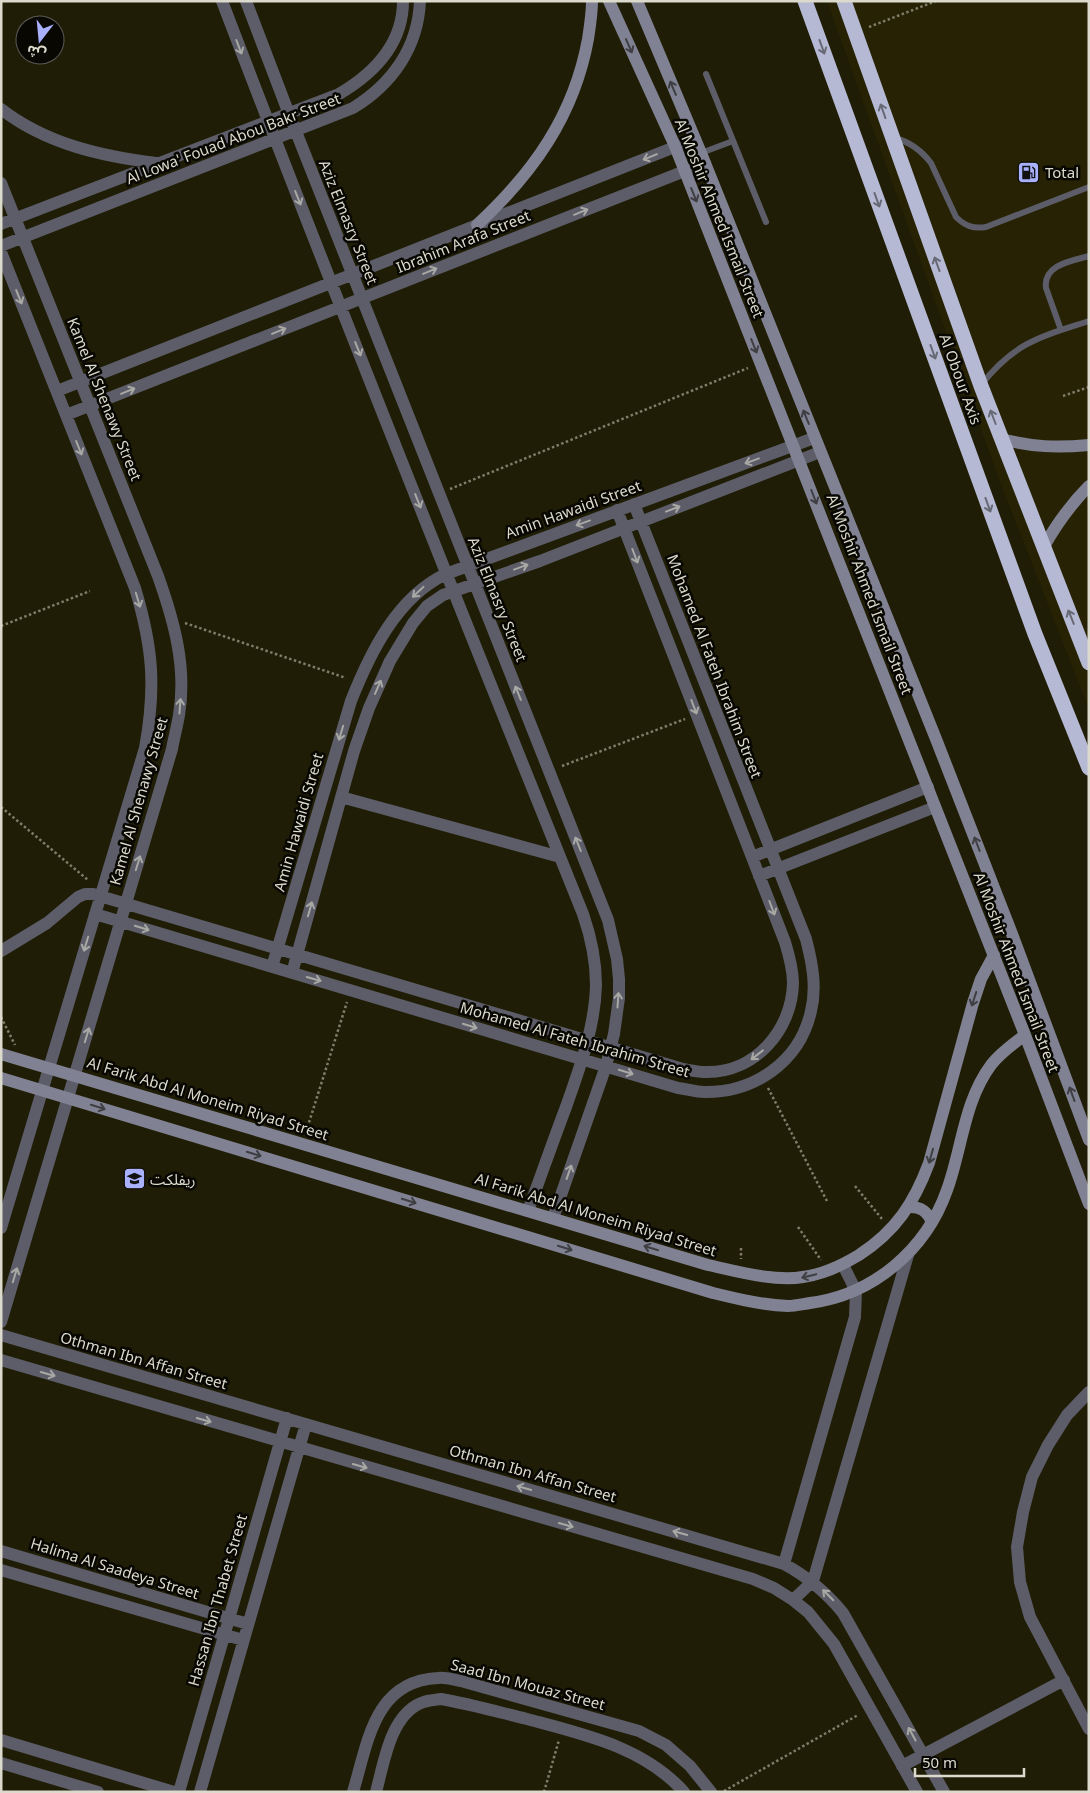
<svg xmlns="http://www.w3.org/2000/svg" width="1090" height="1793" font-family="'Noto Sans','Noto Sans Arabic',sans-serif">
  <style>
    .built { fill: #262203 }
    .lines { fill: none; stroke-linecap: round; stroke-linejoin: round }
    .path { stroke: #7f7d6a; stroke-width: 2.5; stroke-dasharray: 2.5 2.5; stroke-linecap: butt }
    .lane { stroke: #5c5d68; stroke-width: 6 }
    .street { stroke: #5c5d68; stroke-width: 12 }
    .secondary { stroke: #808293; stroke-width: 12 }
    .highway { stroke: #b5b9d3; stroke-width: 15 }
    .oneway { stroke: #3e3e43 }
    .oneway2 { stroke: #a8a8a4 }
    .oneway3 { stroke: #676975 }
    .labels { text-anchor: middle; dominant-baseline: central; stroke-width: 5; stroke-linejoin: round; paint-order: stroke }
    .street-label { font-size: 15px; fill: #dbdacc; stroke: #080702 }
    .poi-label { font-size: 15px; fill: #dbdacc; stroke: #080702; text-anchor: start }
  </style>
  <rect width="100%" height="100%" fill="#201d06"/>
  <path class="built" d="M827 1H1089V709L999 479Z"/>
  <g class="lines">
    <path class="path" d="M869 27 936 1
      M1063 396 1089 387
      M450 489 748 368
      M185 623 346 678
      M1 626 90 591
      M562 766 685 719
      M1 807 88 880
      M1 1017 15 1045
      M768 1088 828 1203
      M306 1132 347 1002
      M855 1186 882 1219
      M798 1227 821 1260
      M741 1248V1259
      M724 1791 858 1715
      M544 1792 559 1740"/>
    <path class="lane" d="M706 74 766 222
      M895 138C910 142 921 150 931 163L956 217C965 226 973 229 986 227L1089 187
      M701 153 733 141
      M1061 330 1046 288C1043 265 1071 261 1089 256
      M981 385C1015 342 1040 337 1089 321"/>
    <path class="street" d="M222 1C339 307 461 611 583 914 591 937 596 960 596 985 595 1027 580 1067 566 1107 553 1141 541 1176 528 1211
      M246 1 289 114 608 920 617 959 619 979V998L614 1034 606 1066 553 1218
      M1 109C46 144 101 156 156 163
      M1 183 158 576C174 621 187 667 179 715 177 727 174 738 172 749L1 1322
      M1 224 339 94C373 74 403 44 403 1
      M1 246 353 108C392 84 418 48 420 1
      M1 252 135 588C153 648 156 687 145 748L1 1228
      M57 391 695 139
      M66 415 705 163
      M341 797 560 857
      M752 857 928 787
      M759 876 935 807
      M95 914 678 1088C687 1089 696 1092 704 1092 755 1093 800 1061 811 1011 817 987 812 962 806 939L634 504
      M1 951 47 923 78 897 85 894H93L683 1069C690 1070 698 1072 706 1072 755 1073 792 1030 793 983 793 969 789 955 785 942L617 510
      M272 967 351 701C370 653 397 597 446 574L814 438
      M292 973 354 751 369 708 390 661 413 623 427 606 443 595 540 561 820 452
      M1 1335 784 1564C808 1577 826 1592 843 1613L944 1792
      M1 1360 753 1579 774 1588 793 1600 808 1612 834 1644 917 1792
      M1089 1392 1067 1415 1048 1445 1032 1477 1023 1512 1017 1547 1020 1582 1030 1617 1089 1729
      M1 1551 248 1624
      M784 1564 855 1317 856 1291 843 1265
      M1 1570 243 1640
      M793 1600 813 1581 908 1255
      M1 1740 174 1792
      M1 1763 98 1792
      M902 1766 1064 1680
      M179 1792 287 1418
      M200 1792 306 1424
      M353 1792C368 1742 374 1681 438 1678 446 1677 454 1680 461 1681L639 1731 666 1745 690 1766 711 1792
      M376 1792C384 1763 390 1716 421 1703 427 1700 435 1700 441 1699 470 1704 498 1712 527 1719 583 1734 644 1747 684 1792"/>
    <path class="secondary" d="M609 1 675 146 1025 1035 1089 1204
      M637 1 701 153 936 739 1012 934 1089 1140
      M477 225C533 173 574 116 588 39 590 26 592 14 592 1
      M1001 439C1033 447 1056 448 1089 445
      M1043 548C1056 525 1070 505 1089 486
      M1 1054 708 1265C736 1271 774 1282 803 1277 824 1274 841 1266 859 1255 896 1231 914 1203 929 1163L973 1003 981 979 994 955
      M1 1078 713 1293C738 1299 762 1305 788 1306 795 1306 803 1304 810 1303 873 1295 926 1250 947 1190 962 1149 964 1101 991 1065 1000 1053 1013 1044 1025 1035
      M908 1207C920 1206 927 1211 932 1222"/>
    <path class="highway" d="M805 1 1035 634 1089 768
      M844 1 981 386 1089 663"/>
  </g>
  <defs><path id="oneway-shaft" d="M-6 0H5M1.5-3L5.5 0L1.5 3" fill="none" stroke-width="1.6" stroke-linecap="round" stroke-linejoin="round" transform="scale(1.25)"/></defs>
  <g class="oneway">
    <use href="#oneway-shaft" transform="translate(629 46) rotate(66)"/>
    <use href="#oneway-shaft" transform="translate(673 88) rotate(-113)"/>
    <use href="#oneway-shaft" transform="translate(694 195) rotate(68)"/>
    <use href="#oneway-shaft" transform="translate(754 346) rotate(68)"/>
    <use href="#oneway-shaft" transform="translate(806 417) rotate(-112)"/>
    <use href="#oneway-shaft" transform="translate(814 497) rotate(69)"/>
    <use href="#oneway-shaft" transform="translate(977 844) rotate(-111)"/>
    <use href="#oneway-shaft" transform="translate(974 999) rotate(108)"/>
    <use href="#oneway-shaft" transform="translate(1072 1094) rotate(-110)"/>
    <use href="#oneway-shaft" transform="translate(98 1107) rotate(17)"/>
    <use href="#oneway-shaft" transform="translate(254 1154) rotate(17)"/>
    <use href="#oneway-shaft" transform="translate(931 1156) rotate(106)"/>
    <use href="#oneway-shaft" transform="translate(409 1201) rotate(17)"/>
    <use href="#oneway-shaft" transform="translate(565 1248) rotate(17)"/>
    <use href="#oneway-shaft" transform="translate(651 1248) rotate(-163)"/>
    <use href="#oneway-shaft" transform="translate(809 1276) rotate(167)"/>
  </g>
  <g class="oneway2">
    <use href="#oneway-shaft" transform="translate(239 47) rotate(69)"/>
    <use href="#oneway-shaft" transform="translate(650 157) rotate(158)"/>
    <use href="#oneway-shaft" transform="translate(298 198) rotate(68)"/>
    <use href="#oneway-shaft" transform="translate(581 212) rotate(-22)"/>
    <use href="#oneway-shaft" transform="translate(430 271) rotate(-22)"/>
    <use href="#oneway-shaft" transform="translate(19 297) rotate(68)"/>
    <use href="#oneway-shaft" transform="translate(279 331) rotate(-22)"/>
    <use href="#oneway-shaft" transform="translate(358 349) rotate(68)"/>
    <use href="#oneway-shaft" transform="translate(128 391) rotate(-22)"/>
    <use href="#oneway-shaft" transform="translate(79 448) rotate(68)"/>
    <use href="#oneway-shaft" transform="translate(752 461) rotate(160)"/>
    <use href="#oneway-shaft" transform="translate(418 501) rotate(68)"/>
    <use href="#oneway-shaft" transform="translate(673 509) rotate(-21)"/>
    <use href="#oneway-shaft" transform="translate(583 523) rotate(160)"/>
    <use href="#oneway-shaft" transform="translate(635 556) rotate(69)"/>
    <use href="#oneway-shaft" transform="translate(521 567) rotate(-20)"/>
    <use href="#oneway-shaft" transform="translate(418 592) rotate(137)"/>
    <use href="#oneway-shaft" transform="translate(138 600) rotate(73)"/>
    <use href="#oneway-shaft" transform="translate(378 687) rotate(-66)"/>
    <use href="#oneway-shaft" transform="translate(518 693) rotate(-112)"/>
    <use href="#oneway-shaft" transform="translate(180 706) rotate(-86)"/>
    <use href="#oneway-shaft" transform="translate(694 707) rotate(69)"/>
    <use href="#oneway-shaft" transform="translate(341 733) rotate(107)"/>
    <use href="#oneway-shaft" transform="translate(578 844) rotate(-112)"/>
    <use href="#oneway-shaft" transform="translate(138 863) rotate(-73)"/>
    <use href="#oneway-shaft" transform="translate(772 908) rotate(69)"/>
    <use href="#oneway-shaft" transform="translate(310 909) rotate(-74)"/>
    <use href="#oneway-shaft" transform="translate(142 928) rotate(17)"/>
    <use href="#oneway-shaft" transform="translate(86 944) rotate(107)"/>
    <use href="#oneway-shaft" transform="translate(314 979) rotate(16)"/>
    <use href="#oneway-shaft" transform="translate(618 1000) rotate(-86)"/>
    <use href="#oneway-shaft" transform="translate(470 1026) rotate(17)"/>
    <use href="#oneway-shaft" transform="translate(87 1035) rotate(-73)"/>
    <use href="#oneway-shaft" transform="translate(757 1055) rotate(142)"/>
    <use href="#oneway-shaft" transform="translate(626 1072) rotate(17)"/>
    <use href="#oneway-shaft" transform="translate(569 1172) rotate(-71)"/>
    <use href="#oneway-shaft" transform="translate(15 1275) rotate(-73)"/>
    <use href="#oneway-shaft" transform="translate(48 1374) rotate(16)"/>
    <use href="#oneway-shaft" transform="translate(204 1420) rotate(16)"/>
    <use href="#oneway-shaft" transform="translate(360 1466) rotate(16)"/>
    <use href="#oneway-shaft" transform="translate(524 1488) rotate(-164)"/>
    <use href="#oneway-shaft" transform="translate(566 1525) rotate(16)"/>
    <use href="#oneway-shaft" transform="translate(680 1533) rotate(-164)"/>
    <use href="#oneway-shaft" transform="translate(828 1595) rotate(-135)"/>
    <use href="#oneway-shaft" transform="translate(912 1734) rotate(-119)"/>
  </g>
  <g class="oneway3">
    <use href="#oneway-shaft" transform="translate(822 47) rotate(70)"/>
    <use href="#oneway-shaft" transform="translate(883 111) rotate(-109)"/>
    <use href="#oneway-shaft" transform="translate(877 200) rotate(70)"/>
    <use href="#oneway-shaft" transform="translate(937 264) rotate(-110)"/>
    <use href="#oneway-shaft" transform="translate(933 352) rotate(70)"/>
    <use href="#oneway-shaft" transform="translate(993 417) rotate(-111)"/>
    <use href="#oneway-shaft" transform="translate(988 505) rotate(70)"/>
    <use href="#oneway-shaft" transform="translate(1071 617) rotate(-112)"/>
  </g>
  <defs>
    <symbol id="fuel-square" viewBox="-11 -11 22 22"><rect x="-9" y="-9" width="18" height="18" rx="4" fill="#a9b0fc" stroke="#080702"/><path d="M-5.5-6h7V0h2V4h1.3V-2.5L3-4.5l.8-.8L6-3V5H2.5V1h-1V6h-7ZM-4.2-4.7v3.2H.2V-4.7Z" fill="#111"/></symbol>
    <symbol id="school-square" viewBox="-11 -11 22 22"><rect x="-9" y="-9" width="18" height="18" rx="4" fill="#a9b0fc" stroke="#080702"/><path d="M0-5L7-2L0 1L-7-2ZM-4 1L0 2.5L4 1V4Q0 6-4 4Z" fill="#111"/></symbol>
  </defs>
  <g fill-rule="evenodd">
    <use href="#fuel-square" x="1016" y="160" width="25" height="25"/>
    <use href="#school-square" x="122" y="1166" width="25" height="25"/>
  </g>
  <g class="labels">
    <g class="street-label">
      <text transform="translate(233 138) rotate(-21)">Al Lowa' Fouad Abou Bakr Street</text>
      <text transform="translate(720 218) rotate(68)">Al Moshir Ahmed Ismail Street</text>
      <text transform="translate(349 222) rotate(68)">Aziz Elmasry Street</text>
      <text transform="translate(463 241) rotate(-22)">Ibrahim Arafa Street</text>
      <text transform="translate(961 379) rotate(70)">Al Obour Axis</text>
      <text transform="translate(105 399) rotate(68)">Kamel Al Shenawy Street</text>
      <text transform="translate(573 509) rotate(-20)">Amin Hawaidi Street</text>
      <text transform="translate(870 594) rotate(69)">Al Moshir Ahmed Ismail Street</text>
      <text transform="translate(498 599) rotate(68)">Aziz Elmasry Street</text>
      <text transform="translate(715 666) rotate(69)">Mohamed Al Fateh Ibrahim Street</text>
      <text transform="translate(138 801) rotate(-74)">Kamel Al Shenawy Street</text>
      <text transform="translate(298 822) rotate(-74)">Amin Hawaidi Street</text>
      <text transform="translate(1017 972) rotate(69)">Al Moshir Ahmed Ismail Street</text>
      <text transform="translate(575 1039) rotate(16)">Mohamed Al Fateh Ibrahim Street</text>
      <text transform="translate(208 1098) rotate(17)">Al Farik Abd Al Moneim Riyad Street</text>
      <text transform="translate(596 1214) rotate(17)">Al Farik Abd Al Moneim Riyad Street</text>
      <text transform="translate(144 1360) rotate(16)">Othman Ibn Affan Street</text>
      <text transform="translate(533 1473) rotate(16)">Othman Ibn Affan Street</text>
      <text transform="translate(115 1568) rotate(17)">Halima Al Saadeya Street</text>
      <text transform="translate(217 1600) rotate(-74)">Hassan Ibn Thabet Street</text>
      <text transform="translate(528 1684) rotate(15)">Saad Ibn Mouaz Street</text>
    </g>
    <g class="poi-label">
      <text x="1045" y="172">Total</text>
      <text x="150" y="1179">ريفلكت</text>
    </g>
  </g>
  <rect width="1090" height="1793" fill="none" stroke="#dbdacc" stroke-width="5"/>
  <g transform="translate(40 40) rotate(196)"><circle r="24" fill="#080702" stroke="#5c5b53"/>
  <path d="M0-4L9 19L0 12L-9 19Z" fill="#a9b0fc"/>
  <text y="-8" font-size="14" font-weight="bold" text-anchor="middle" fill="#dbdacc">ش</text>
  </g>
  <path d="M915 1768v8h109v-8" fill="none" stroke="#dbdacc" stroke-width="2.5"/>
  <text x="922" y="1768" font-size="15" fill="#dbdacc" stroke="#080702" stroke-width="4" paint-order="stroke">50 m</text>
</svg>
